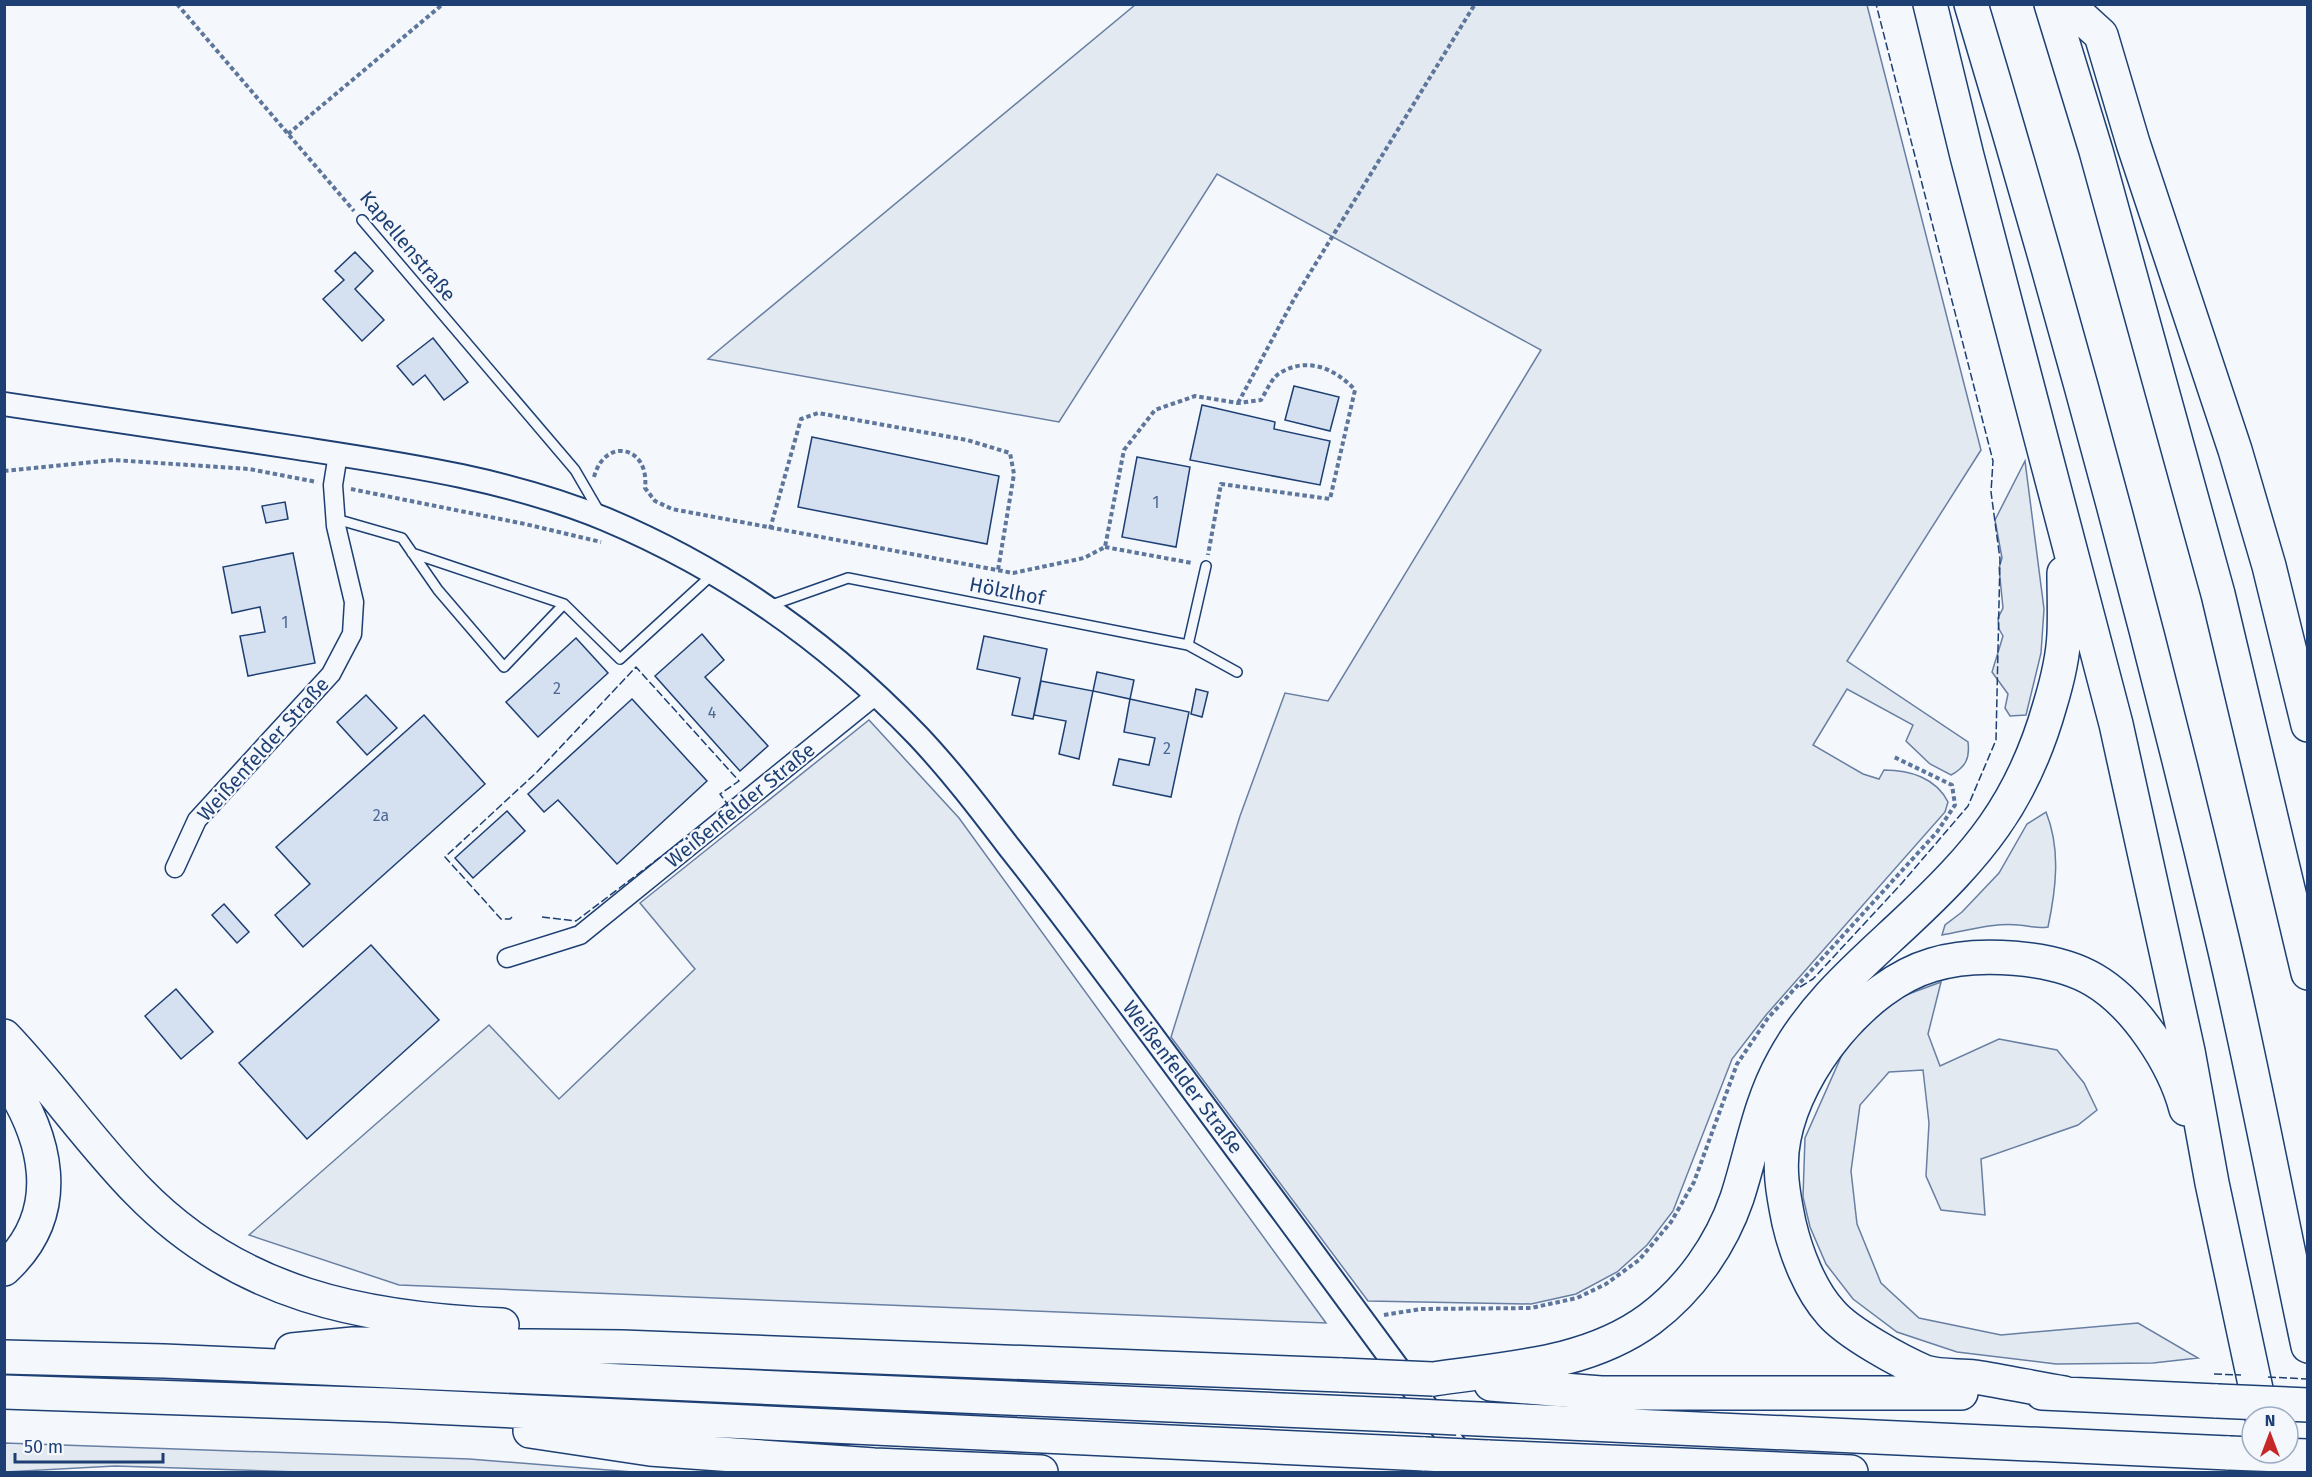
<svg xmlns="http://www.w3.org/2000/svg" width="2312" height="1477" font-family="'Fira Sans',sans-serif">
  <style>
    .green { fill: #e3e9f0; stroke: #687fa3; stroke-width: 1.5 }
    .building { fill: #d5e0f0; stroke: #1d3f73; stroke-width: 1.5 }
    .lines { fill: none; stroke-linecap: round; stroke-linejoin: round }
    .service-casing { stroke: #1d3f73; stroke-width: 12 }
    .minor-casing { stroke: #1d3f73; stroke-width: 21 }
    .tertiary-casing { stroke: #1d3f73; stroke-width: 26 }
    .motorway-casing { stroke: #1d3f73; stroke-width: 36 }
    .path { stroke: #5e769c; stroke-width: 4; stroke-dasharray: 4.5 3; stroke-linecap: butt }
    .service { stroke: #f4f7fb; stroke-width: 9 }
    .minor { stroke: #f4f7fb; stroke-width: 18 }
    .tertiary { stroke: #f4f7fb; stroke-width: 22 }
    .motorway { stroke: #f4f7fb; stroke-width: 33 }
    .motorway-bridge-casing { stroke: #1d3f73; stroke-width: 36; stroke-linecap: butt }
    .motorway-bridge { stroke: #f4f7fb; stroke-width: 33 }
    .fence { stroke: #1d3f73; stroke-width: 1.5; stroke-dasharray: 8 3; stroke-linecap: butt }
    .labels { text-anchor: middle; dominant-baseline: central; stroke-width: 4.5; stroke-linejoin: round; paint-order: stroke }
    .number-label { font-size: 16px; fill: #4b6792 }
    .street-label { font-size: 20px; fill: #1d3f73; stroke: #f4f7fb }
  </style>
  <rect width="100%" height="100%" fill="#f4f7fb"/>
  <path class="green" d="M1135 5H1867L1981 450 1847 661 1968 742C1970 758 1966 767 1951 775L1930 764 1906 741 1913 725 1847 689 1813 745 1863 774 1879 779 1884 770C1910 770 1936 778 1948 802L1945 812 1766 1015 1732 1059 1673 1211 1647 1245 1617 1272 1576 1294 1531 1304 1368 1301 1171 1037 1240 816 1285 693 1328 701 1541 350 1217 174 1059 422 708 359Z
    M2025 461 2044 609 2041 653 2026 715 2010 716 2005 708 2008 694 1992 672 2003 636 1999 629 1998 618 2003 608 1999 568 2002 558 1995 520Z
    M869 720 959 818 1326 1323 399 1285 249 1235 489 1025 559 1099 695 969 640 903Z
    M2046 812C2061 849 2056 889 2048 927 2037 929 2030 926 2019 925 1995 922 1966 931 1942 935L1945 925 1962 912 1999 873 2027 824Z
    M1941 982 1928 1034 1940 1066 1999 1039 2057 1050 2084 1083 2097 1110 2078 1125 1981 1159 1985 1215 1941 1210 1926 1176 1929 1123 1923 1070 1889 1072 1860 1105 1851 1171 1857 1224 1881 1283 1919 1318 2001 1335 2138 1323 2198 1358 2153 1363 2056 1364 1957 1352 1897 1332 1853 1299 1826 1264 1810 1227 1803 1197 1805 1138 1845 1048 1895 999Z
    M4 1443 469 1459 633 1472H299L115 1466 5 1472Z"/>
  <path class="building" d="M355 252 373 271 355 289 384 320 362 341 323 299 344 280 335 271Z
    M433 338 468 382 444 400 425 375 413 385 397 366Z
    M1294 386 1339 397 1330 431 1285 420Z
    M1202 405 1275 422 1274 429 1330 441 1320 485 1190 460Z
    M812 437 999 476 987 544 798 507Z
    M1137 457 1190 467 1176 547 1122 537Z
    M285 502 288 519 266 523 262 506Z
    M293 553 315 663 248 676 240 636 265 632 260 607 232 613 223 567Z
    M702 634 724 660 705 677 768 746 740 771 655 676Z
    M984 636 1047 649 1033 719 1012 715 1020 678 977 669Z
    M576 638 608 673 538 737 506 702Z
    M1097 672 1134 680 1130 699 1093 691Z
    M1041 681 1093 691 1079 759 1059 754 1066 721 1034 715Z
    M1196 689 1208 692 1202 717 1191 714Z
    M366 695 397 728 367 755 337 722Z
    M632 699 707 781 617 864 558 800 544 812 528 794Z
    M1130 699 1189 712 1171 797 1113 785 1119 759 1149 765 1155 738 1124 732Z
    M424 715 485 784 303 947 275 915 310 884 276 847Z
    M507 811 525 831 473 878 455 858Z
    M224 904 249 932 237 943 212 915Z
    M371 945 439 1020 307 1139 239 1063Z
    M176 989 213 1032 181 1059 145 1016Z"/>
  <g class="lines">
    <defs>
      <path id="service" d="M362 220 575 470 600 513
        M336 519 402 538 438 590 504 667 564 604 412 553
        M564 604 620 659 713 574
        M769 606 848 578 1188 645 1237 672
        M1188 645 1206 566"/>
      <path id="minor" d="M175 868 197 820 331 674 352 634 354 602 336 526 333 485 338 454
        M507 958 580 935 876 695"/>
      <path id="tertiary" d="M4 404C102 418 200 433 298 448 402 464 508 479 605 519 724 569 829 643 918 736 951 771 980 809 1009 847 1059 910 1106 974 1154 1038 1259 1179 1363 1320 1467 1462"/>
      <path id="motorway" d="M1930 4 1967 156 2116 724 2188 1051 2212 1183 2262 1417
        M1971 4C2064 313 2148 624 2222 938 2254 1073 2279 1210 2308 1346
        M2051 4 2096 151 2218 594 2308 973
        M2067 4 2101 35 2133 143 2235 450 2269 566 2308 725
        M4 1036C52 1086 90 1142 138 1191 239 1295 363 1319 502 1325
        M4 1074C46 1135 67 1211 4 1269
        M292 1350 353 1344 622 1347 1342 1375
        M4 1357 164 1361 1398 1415
        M1433 1379C1507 1368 1588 1365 1650 1319 1690 1289 1721 1245 1737 1198 1752 1152 1759 1104 1783 1061 1812 1006 1859 966 1904 924 1978 855 2022 804 2050 705 2057 682 2063 658 2064 634 2065 614 2064 593 2064 573
        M1491 1384 1601 1393H1961
        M4 1392 388 1405 1425 1454
        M2042 1393 2217 1401
        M2064 1393C2035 1388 2005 1382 1975 1377 1959 1375 1940 1377 1925 1372 1901 1362 1848 1333 1831 1313 1810 1290 1796 1253 1789 1223 1783 1194 1778 1167 1784 1138 1797 1069 1864 985 1932 965 1976 951 2054 956 2094 980 2135 1004 2174 1063 2186 1109
        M1457 1418 2229 1453
        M530 1431 650 1449 874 1465 1041 1472
        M1487 1457 1851 1472"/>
    </defs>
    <use href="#service" class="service-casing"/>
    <use href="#minor" class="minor-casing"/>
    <use href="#tertiary" class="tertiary-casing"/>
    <use href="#motorway" class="motorway-casing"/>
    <path class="path" d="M177 4 354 211
      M288 134 443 4
      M1238 403 1294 299 1475 4
      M4 471 114 460 249 469 317 482
      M594 477C605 436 650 446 645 488L655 501 672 509 1013 573 1084 558 1105 547 1124 450 1155 410 1195 396 1238 403 1261 400C1266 392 1272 377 1280 373 1307 356 1336 369 1355 390L1330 499 1221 484 1208 555
      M351 489 525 524 601 542
      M770 529 801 419 818 413 967 440 1010 453 1014 474 998 570
      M1105 547 1192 563
      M1384 1315 1421 1309 1531 1308 1577 1298 1606 1284 1639 1260 1671 1222 1694 1182 1737 1064 1768 1018 1937 832 1955 805 1952 785 1894 757"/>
    <use href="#service" class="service"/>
    <use href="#minor" class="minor"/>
    <use href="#tertiary" class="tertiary"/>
    <use href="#motorway" class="motorway"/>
    <defs>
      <path id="motorway-bridge" d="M1342 1375 1433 1379
        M2217 1401 2308 1405
        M1398 1415 1457 1418
        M2229 1453 2308 1456
        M1425 1454 1487 1457"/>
    </defs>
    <use href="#motorway-bridge" class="motorway-bridge-casing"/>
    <use href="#motorway-bridge" class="motorway-bridge"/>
    <path class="fence" d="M512 917 510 919H501L445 857 537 772 636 667 739 781 720 794 728 805 726 806
      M542 917 576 921 700 827
      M1800 987 1813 979 1902 883 1968 806 1996 740 2000 559 1991 492 1993 461 1876 4
      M2214 1374 2241 1375
      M2268 1377 2308 1379"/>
  </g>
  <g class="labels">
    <g class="number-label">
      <text x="1156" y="502">1</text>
      <text x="285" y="622">1</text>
      <text x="557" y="688">2</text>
      <text x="712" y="712">4</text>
      <text x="1167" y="748">2</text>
      <text x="381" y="815">2a</text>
    </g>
    <g class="street-label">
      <text transform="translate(408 246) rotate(50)">Kapellenstraße</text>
      <text transform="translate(1007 591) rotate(11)">Hölzlhof</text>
      <text transform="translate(263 749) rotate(-48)">Weißenfelder Straße</text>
      <text transform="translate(740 805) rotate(-39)">Weißenfelder Straße</text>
      <text transform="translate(1183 1077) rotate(53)">Weißenfelder Straße</text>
    </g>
  </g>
  <rect width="2312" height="1477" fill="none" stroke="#1d3f73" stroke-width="12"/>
  <g transform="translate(2270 1435)"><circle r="28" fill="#f4f7fb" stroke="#9eadc5" stroke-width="1.5"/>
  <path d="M0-4.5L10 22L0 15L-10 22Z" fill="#c62828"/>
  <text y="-9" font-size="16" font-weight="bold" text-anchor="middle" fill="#1d3f73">N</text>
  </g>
  <path d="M15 1453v9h148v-9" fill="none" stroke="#1d3f73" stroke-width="3"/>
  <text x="24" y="1453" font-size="18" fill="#1d3f73" stroke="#f4f7fb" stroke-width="4.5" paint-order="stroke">50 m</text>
</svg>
